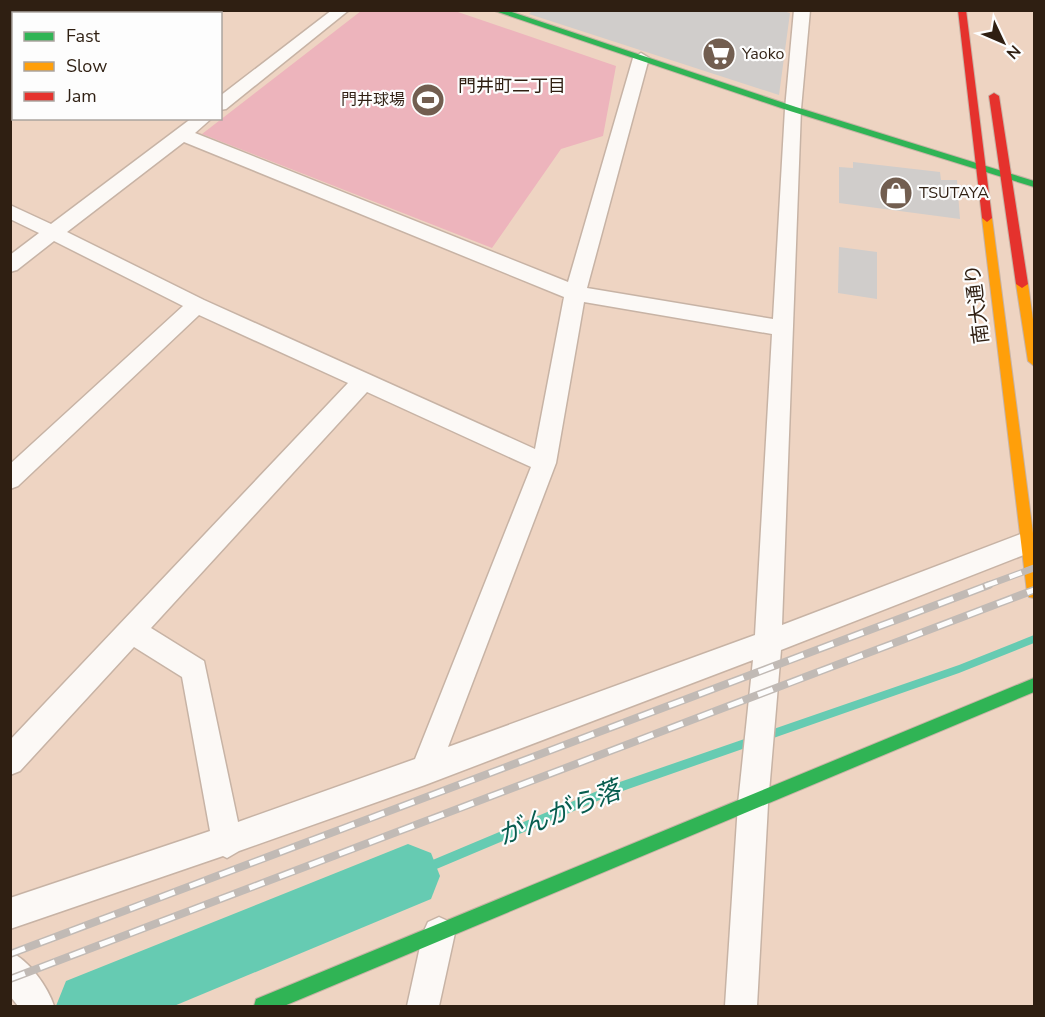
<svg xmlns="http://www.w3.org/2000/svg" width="1045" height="1017" font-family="'Nunito Sans','Noto Sans JP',sans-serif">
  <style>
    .green { fill: #edb4bc }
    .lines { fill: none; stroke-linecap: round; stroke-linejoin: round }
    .stream { fill: #66cbb2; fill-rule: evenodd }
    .river { fill: #66cbb2; fill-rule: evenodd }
    .building { fill: #d0cdcb }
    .street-casing { stroke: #c7b3a5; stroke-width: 3 }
    .fast-casing { stroke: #c7b3a5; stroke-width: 2 }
    .slow-casing { stroke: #c7b3a5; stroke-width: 2 }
    .jam-casing { stroke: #c7b3a5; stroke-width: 2 }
    .street { fill: #fcf9f6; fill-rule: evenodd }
    .fast { fill: #30b455; fill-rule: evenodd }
    .slow { fill: #ff9f0a; fill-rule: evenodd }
    .jam { fill: #e5322d; fill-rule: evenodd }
    .rail-far1-casing { stroke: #c1bab5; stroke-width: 7 }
    .rail-casing { stroke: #c1bab5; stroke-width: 8 }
    .rail-far1 { stroke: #fdfdfd; stroke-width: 4.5; stroke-dasharray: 13; stroke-linecap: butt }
    .rail { stroke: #fdfdfd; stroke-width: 5; stroke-dasharray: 16; stroke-linecap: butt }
    .labels { text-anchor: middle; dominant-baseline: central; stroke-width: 4.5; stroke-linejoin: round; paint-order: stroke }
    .far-poi-label { font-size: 16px; fill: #2f1f12; stroke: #fdfdfd; text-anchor: start }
    .far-neighbourhood-label { font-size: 18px; fill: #2f1f12; stroke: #fdfdfd }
    .street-label { font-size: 20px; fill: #2f1f12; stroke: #fdfdfd }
    .near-water-label { font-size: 26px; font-style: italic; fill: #085d4f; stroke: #fdfdfd }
  </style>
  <rect width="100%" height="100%" fill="#eed4c2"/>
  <path class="green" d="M361 11H455L616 66 603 136 561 149 492 248 202 134Z"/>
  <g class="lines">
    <path class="stream" d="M1034 635V643L959 673 614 794 408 881 404 880 403 876 404 872 614 784 959 665Z"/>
    <path class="river" d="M408 844 431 853 440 876 431 899 174 1006H56L66 981Z"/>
  </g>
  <path class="building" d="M533 10H780L790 13 779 95 529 14Z
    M853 162 940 172 941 180H957L960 219 839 203V167L853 168Z
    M839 247 877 252V299L838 293Z"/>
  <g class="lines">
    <defs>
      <path id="street" d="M159 10H175L173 14H157Z
        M332 10H349L226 109 220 110V96Z
        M794 10H810L801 109 782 625 1026 532 1034 535V551L781 650 768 804 757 1006H725L738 804 753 660 425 785 239 851 227 858 223 856 10 929V898L210 831 182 677 134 647 20 771 10 775V740L348 383 199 315 18 486 10 489V464L183 306 54 241 17 270 10 272V255L39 233 10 219V205L51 224 192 118H212L195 133 568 282 633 58 641 53 649 58 587 288 773 319 785 109ZM184 142 564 297 535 449 204 300 67 232ZM584 302 772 334 755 635 448 747 556 463ZM367 392 531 467 415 759 238 822 204 661 151 628Z
        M14 107V118L10 119V108Z
        M439 917 450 922 455 933 439 1006H407L423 933 428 922Z
        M10 952C29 960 48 987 54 1006H18L10 996Z"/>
      <path id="fast" d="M492 10H506L796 107 1034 181V187L790 111Z
        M1034 678V692L284 1006H254L256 999Z"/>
      <path id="slow" d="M987 214 992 218 1034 541V598L1029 597 1027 592 982 218Z
        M1022 280 1028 284 1034 327V366L1028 361 1016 284Z"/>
      <path id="jam" d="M958 10H966L992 218 987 222 982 218Z
        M994 93 999 96 1028 284 1022 288 1016 284 989 96Z"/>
    </defs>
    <use href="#street" class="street-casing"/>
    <use href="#fast" class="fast-casing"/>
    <use href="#slow" class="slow-casing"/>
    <use href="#jam" class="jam-casing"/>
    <use href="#street" class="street"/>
    <use href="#fast" class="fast"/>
    <use href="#slow" class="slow"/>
    <use href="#jam" class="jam"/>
    <defs>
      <path id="rail-far1" d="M985 586 1034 568"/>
      <path id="rail" d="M10 954 989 585
        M10 979 1034 590"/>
    </defs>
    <use href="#rail-far1" class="rail-far1-casing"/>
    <use href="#rail" class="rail-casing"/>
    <use href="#rail-far1" class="rail-far1"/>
    <use href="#rail" class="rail"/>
  </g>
  <defs>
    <symbol id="supermarket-disc" viewBox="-11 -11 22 22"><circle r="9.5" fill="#725e50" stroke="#fdfdfd"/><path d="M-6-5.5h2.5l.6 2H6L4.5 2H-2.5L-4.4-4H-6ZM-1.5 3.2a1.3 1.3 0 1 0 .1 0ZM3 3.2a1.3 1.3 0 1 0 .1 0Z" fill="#fff"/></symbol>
    <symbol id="stadium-disc" viewBox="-11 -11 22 22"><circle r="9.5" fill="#725e50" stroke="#fdfdfd"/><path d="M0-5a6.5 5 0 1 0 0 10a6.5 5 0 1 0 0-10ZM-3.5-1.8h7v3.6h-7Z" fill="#fff"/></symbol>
    <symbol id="shop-disc" viewBox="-11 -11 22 22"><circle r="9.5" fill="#725e50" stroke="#fdfdfd"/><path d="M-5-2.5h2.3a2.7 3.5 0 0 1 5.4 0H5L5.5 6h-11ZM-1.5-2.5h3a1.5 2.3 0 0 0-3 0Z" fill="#fff"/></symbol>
  </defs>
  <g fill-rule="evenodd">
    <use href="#supermarket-disc" x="700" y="35" width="38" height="38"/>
    <use href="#stadium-disc" x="409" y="81" width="38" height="38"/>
    <use href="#shop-disc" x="877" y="174" width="38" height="38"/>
  </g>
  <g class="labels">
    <g class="far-poi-label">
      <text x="742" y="54">Yaoko</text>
      <text x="405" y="100" text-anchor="end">門井球場</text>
      <text x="919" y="193">TSUTAYA</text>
    </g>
    <g class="far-neighbourhood-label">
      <text x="512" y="86">門井町二丁目</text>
    </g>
    <g class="street-label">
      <text transform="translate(977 304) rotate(-97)">南大通り</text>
    </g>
    <g class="near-water-label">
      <text transform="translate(559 813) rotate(-22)">がんがら落</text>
    </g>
  </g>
  <rect width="1045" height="1017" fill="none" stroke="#2f1f12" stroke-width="24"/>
  <rect x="12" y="12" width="210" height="108" fill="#fdfdfd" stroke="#aba49f" stroke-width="1.5"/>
  <rect x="24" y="32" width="30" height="9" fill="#30b455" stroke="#aba49f" stroke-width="1.5"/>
  <text x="66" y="42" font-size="18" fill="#2f1f12">Fast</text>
  <rect x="24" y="62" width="30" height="9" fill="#ff9f0a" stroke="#aba49f" stroke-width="1.5"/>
  <text x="66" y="72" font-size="18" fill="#2f1f12">Slow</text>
  <rect x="24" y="92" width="30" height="9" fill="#e5322d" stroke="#aba49f" stroke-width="1.5"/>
  <text x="66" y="102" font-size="18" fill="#2f1f12">Jam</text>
  <g transform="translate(1003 42) rotate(134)" stroke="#fdfdfd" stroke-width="4.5" paint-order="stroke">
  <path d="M0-4.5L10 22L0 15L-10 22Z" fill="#2f1f12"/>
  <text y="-9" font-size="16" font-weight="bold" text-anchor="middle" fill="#2f1f12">N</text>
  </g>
</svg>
